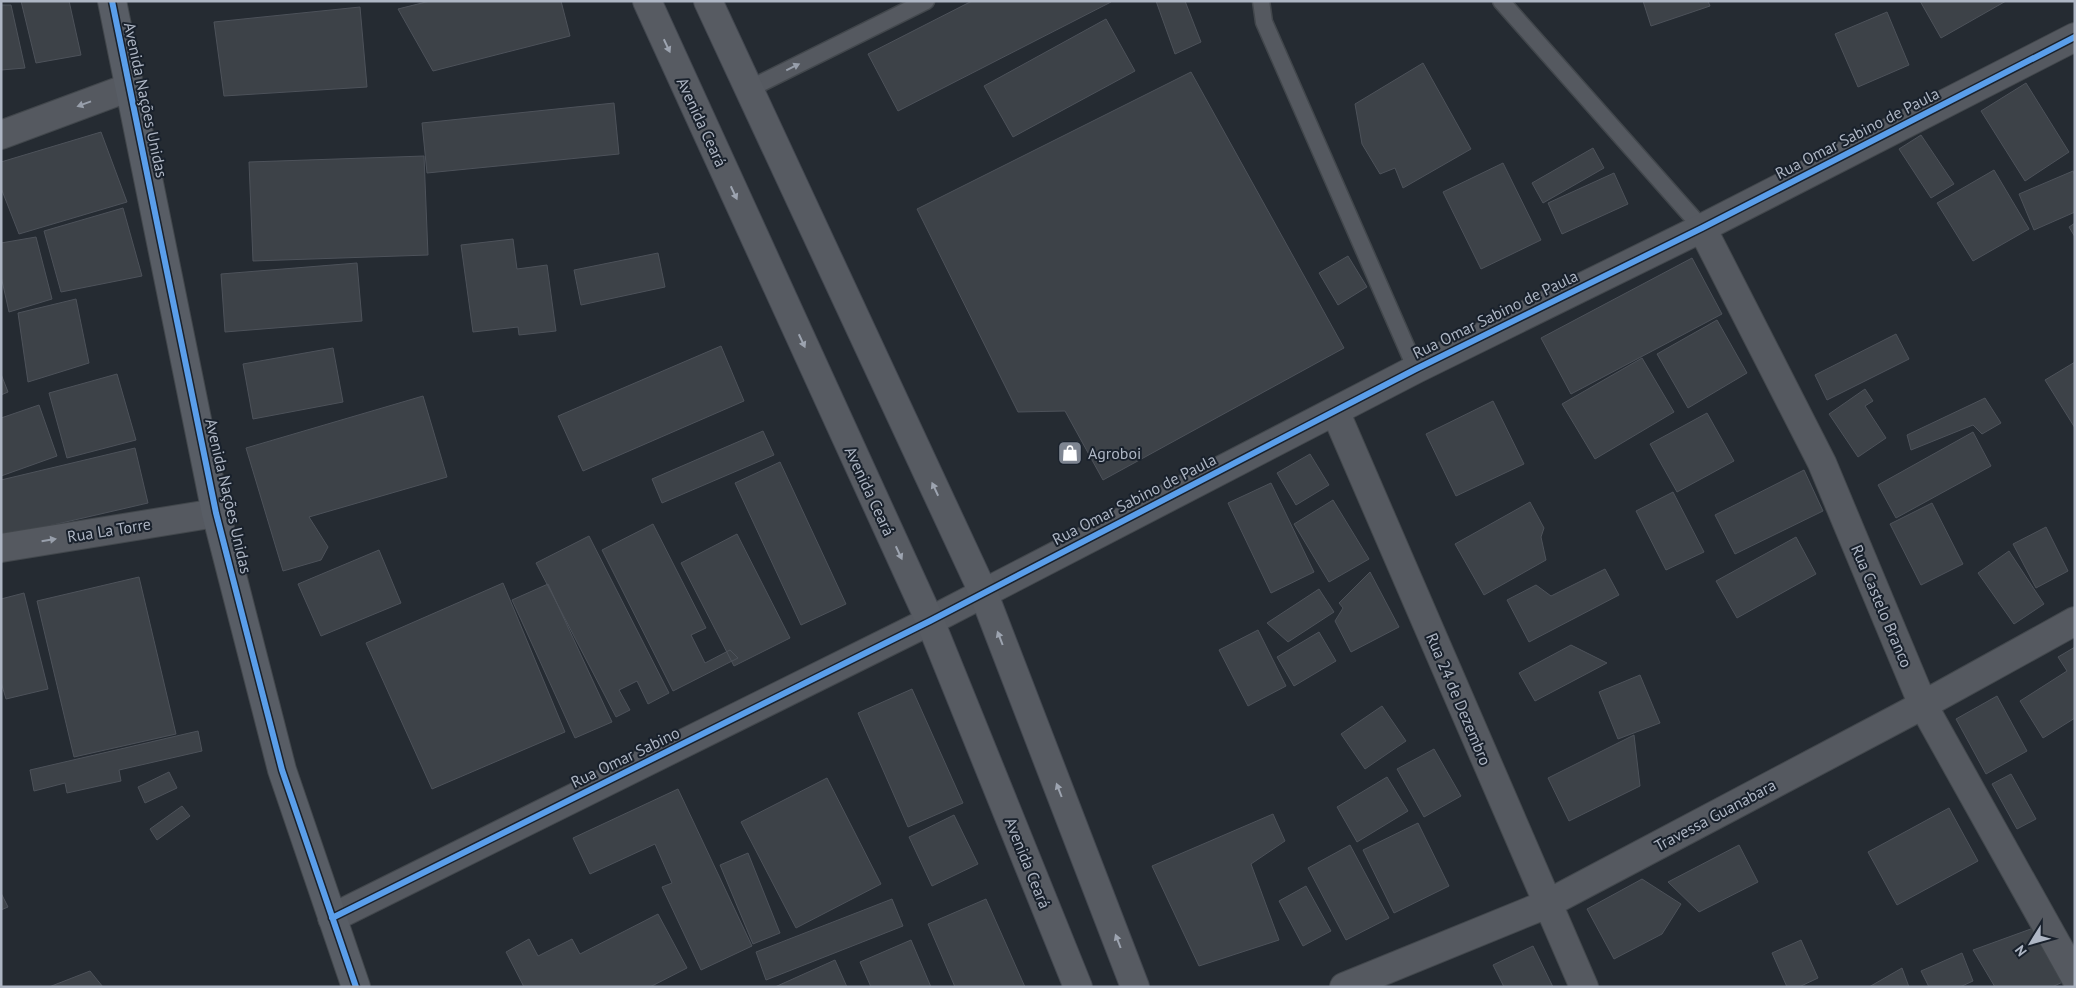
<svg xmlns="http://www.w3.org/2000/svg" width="2076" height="988" font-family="'PT Sans',sans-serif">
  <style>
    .building { fill: #3d4248; stroke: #4d525a }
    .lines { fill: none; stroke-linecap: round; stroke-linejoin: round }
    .lane-casing { stroke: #42474c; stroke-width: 19 }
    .street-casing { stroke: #42474c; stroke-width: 30 }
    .secondary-casing { stroke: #42474c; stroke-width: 30 }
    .primary-casing { stroke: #42474f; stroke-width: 30 }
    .lane { stroke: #555960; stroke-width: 16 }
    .street { stroke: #555960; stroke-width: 28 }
    .secondary { stroke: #585d65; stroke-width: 28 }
    .primary { stroke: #575b62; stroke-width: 28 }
    .cycleway-casing { stroke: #19212c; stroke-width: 9 }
    .cycleway { stroke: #5a9eea; stroke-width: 6 }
    .oneway { fill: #9da4b0 }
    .oneway2 { fill: #989fab }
    .labels { text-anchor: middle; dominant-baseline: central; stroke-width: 4; stroke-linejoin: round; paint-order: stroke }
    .street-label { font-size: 16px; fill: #aeb6c4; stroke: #19212c }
    .poi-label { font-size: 16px; fill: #aeb6c4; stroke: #19212c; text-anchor: start }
  </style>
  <rect width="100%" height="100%" fill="#252b32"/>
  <path class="building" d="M21 1H69L81 55 36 63Z
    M430 1H561L570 36 433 71 398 9Z
    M972 1H1111V2L898 111 868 54Z
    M1156 1H1185L1201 42 1175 54Z
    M1643 1H1708L1710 6 1651 26Z
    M1920 1H2006L1941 38Z
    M1 5H11L25 68 1 70Z
    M360 7 367 87 224 96 214 22Z
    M1887 12 1909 65 1858 87 1835 34Z
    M1106 19 1135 71 1013 137 984 86Z
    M1423 63 1471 149 1403 188 1395 168 1380 174 1362 144 1355 104Z
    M1191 72 1344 348 1103 480 1065 411 1018 412 917 209Z
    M2026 83 2069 152 2025 181 1981 111Z
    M614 103 619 154 427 173 422 123Z
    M101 132 127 202 19 234 1 188V162Z
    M1921 135 1954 184 1931 198 1899 149Z
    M1593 148 1604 168 1543 203 1532 183Z
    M424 156 428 255 253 261 249 162Z
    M1503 163 1541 240 1481 269 1443 192Z
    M1994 170 2029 229 1973 261 1937 203Z
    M2073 171 2075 176V212L2034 230 2019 194Z
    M1614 173 1628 204 1562 234 1548 203Z
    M123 208 142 276 61 292 44 231Z
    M2075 223V237L2069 227Z
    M36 237 52 299 9 312 1 276V243Z
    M513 239 517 269 547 265 556 331 519 335 518 327 473 332 461 245Z
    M658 253 665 287 581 305 574 270Z
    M1348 256 1367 287 1338 305 1319 273Z
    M1692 258 1722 314 1571 394 1541 338Z
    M357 263 362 321 225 332 221 274Z
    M76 299 89 363 28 382 18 313Z
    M1717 320 1747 373 1688 408 1657 354Z
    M1896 334 1909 359 1827 400 1815 375Z
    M721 346 744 401 583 471 558 416Z
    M333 348 343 402 253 419 243 364Z
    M1642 358 1674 412 1595 459 1562 404Z
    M2075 362V428L2045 380Z
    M1 374 8 392 1 395Z
    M117 374 136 440 67 458 49 393Z
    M1865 389 1873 401 1865 406 1886 438 1858 457 1829 414Z
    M423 396 447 477 309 517 328 547 321 560 283 571 246 448Z
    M1985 398 2001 423 1982 434 1973 425 1911 450 1907 435Z
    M1493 401 1524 464 1456 496 1426 434Z
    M39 405 57 456 1 476V418Z
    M1707 413 1734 461 1677 492 1650 444Z
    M763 431 774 455 662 503 652 479Z
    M1973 432 1991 466 1896 518 1878 485Z
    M135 448 148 503 1 537V480Z
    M1310 454 1329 485 1296 505 1277 473Z
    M780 462 846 604 801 625 735 483Z
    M1804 470 1823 511 1735 554 1715 515Z
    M1271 483 1314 572 1271 593 1228 503Z
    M1673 492 1704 552 1666 570 1636 511Z
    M1333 500 1369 559 1329 582 1294 524Z
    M1530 502 1544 528 1541 537 1546 560 1484 595 1455 544Z
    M1932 503 1963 564 1921 585 1890 524Z
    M653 524 706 628 691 635 705 663 730 650 738 658 673 691 602 550Z
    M2046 527 2068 571 2036 588 2013 544Z
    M737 534 790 638 734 666 681 563Z
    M589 536 669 693 648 704 637 681 619 690 630 710 616 717 536 563Z
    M1796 537 1816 574 1737 618 1716 581Z
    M379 550 401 603 321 636 298 584Z
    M2009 551 2044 604 2014 624 1978 573Z
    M1605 569 1619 595 1529 642 1507 600 1536 585 1551 596Z
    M1370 572 1399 627 1351 652 1335 621 1343 608 1339 603Z
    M139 577 176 734 74 757 37 601Z
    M503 583 565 732 432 789 366 643Z
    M548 584 612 722 575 738 512 600Z
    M1319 589 1334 612 1288 642 1267 623Z
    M24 593 48 689 6 699 1 682V599Z
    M1258 630 1286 686 1248 706 1219 650Z
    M1319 632 1336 661 1294 686 1277 657Z
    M1571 645 1607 663 1535 701 1519 673Z
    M2075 647V718L2043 738 2020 701 2067 671 2058 657Z
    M1640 675 1660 723 1618 739 1599 692Z
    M912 689 963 803 908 827 858 713Z
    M1997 696 2027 751 1986 774 1956 719Z
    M1382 706 1406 741 1365 769 1341 734Z
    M198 731 202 751 119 770 121 781 67 793 65 783 34 791 30 770Z
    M1634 735 1640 786 1569 821 1548 778Z
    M1434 749 1461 796 1424 817 1397 769Z
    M169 772 177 788 145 803 138 787Z
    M2011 774 2036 819 2017 829 1992 784Z
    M1387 777 1408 811 1357 842 1337 807Z
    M827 778 881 884 796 928 741 822Z
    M678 789 752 946 701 970 662 887 672 883 655 844 590 874 573 838Z
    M182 806 190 816 157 840 150 829Z
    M1949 808 1978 861 1897 905 1868 852Z
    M1273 814 1285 841 1251 864 1279 940 1199 966 1152 866Z
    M954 815 978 864 932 886 909 837Z
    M1418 823 1449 886 1394 913 1363 850Z
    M1350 845 1389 918 1346 940 1308 868Z
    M1739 845 1758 882 1699 912 1668 882Z
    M748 853 780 933 753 944 720 865Z
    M1642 879 1681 904 1662 934 1614 959 1587 909Z
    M1306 886 1331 931 1303 946 1279 901Z
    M1 893 8 907 1 910Z
    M892 899 903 926 766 980 756 952Z
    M986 899 1025 987H955L928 924Z
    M658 914 687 968 650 987H524L506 952 529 939 538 956 572 939 580 954Z
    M2039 926 2067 980 2052 987H1995L1973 950Z
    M911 940 931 987H871L860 962Z
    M1801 940 1818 978 1799 987H1787L1772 953Z
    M1533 946 1553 987H1504L1493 965Z
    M1962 953 1973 981 1960 987H1929L1921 971Z
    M835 960 847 987H775Z
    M1902 968 1909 987H1869Z
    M90 971 103 987H49Z"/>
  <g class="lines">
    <defs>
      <path id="lane" d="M1261 1 1264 22 1416 369
        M1501 1 1702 228
        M749 89 926 1"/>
      <path id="street" d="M1 135 130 87
        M1702 228 1822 463 1923 705 2075 977
        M1335 411 1584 987
        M1 548 216 513
        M332 918 930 621 1416 369 1702 228 2075 37
        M1344 987 1547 904 1923 705 2075 621"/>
      <path id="secondary" d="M112 1 216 513 282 770 356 987"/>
      <path id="primary" d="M647 1 930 621 1078 987
        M708 1 983 592 1135 987"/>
    </defs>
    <use href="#lane" class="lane-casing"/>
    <use href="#street" class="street-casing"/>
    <use href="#secondary" class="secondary-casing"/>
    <use href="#primary" class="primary-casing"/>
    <use href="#lane" class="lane"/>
    <use href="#street" class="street"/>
    <use href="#secondary" class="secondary"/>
    <use href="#primary" class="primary"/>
    <defs>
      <path id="cycleway" d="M112 1 216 513 282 770 356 987
        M332 918 930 621 1416 369 1702 228 2075 37"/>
    </defs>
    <use href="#cycleway" class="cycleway-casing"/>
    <use href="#cycleway" class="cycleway"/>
  </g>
  <defs><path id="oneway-solid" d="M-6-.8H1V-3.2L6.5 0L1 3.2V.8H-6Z" transform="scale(1.25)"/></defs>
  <g class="oneway">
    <use href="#oneway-solid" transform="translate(667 46) rotate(65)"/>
    <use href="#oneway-solid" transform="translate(734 193) rotate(65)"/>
    <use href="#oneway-solid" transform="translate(802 341) rotate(65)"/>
    <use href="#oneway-solid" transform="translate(935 489) rotate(-115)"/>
    <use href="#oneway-solid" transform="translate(899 553) rotate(65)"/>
    <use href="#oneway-solid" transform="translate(1000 638) rotate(-111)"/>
    <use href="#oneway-solid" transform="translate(1059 790) rotate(-111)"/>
    <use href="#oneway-solid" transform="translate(1118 941) rotate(-111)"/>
  </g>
  <g class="oneway2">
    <use href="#oneway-solid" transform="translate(793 67) rotate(-26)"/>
    <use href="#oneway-solid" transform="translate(84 104) rotate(160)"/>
    <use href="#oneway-solid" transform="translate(49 540) rotate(-9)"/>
  </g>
  <defs>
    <symbol id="shop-square" viewBox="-11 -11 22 22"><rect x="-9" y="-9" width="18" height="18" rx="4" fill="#7e8591" stroke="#19212c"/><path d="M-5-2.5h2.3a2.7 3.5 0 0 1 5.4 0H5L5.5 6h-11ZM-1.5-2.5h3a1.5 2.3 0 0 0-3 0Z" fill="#fff"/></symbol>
  </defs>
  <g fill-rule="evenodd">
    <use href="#shop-square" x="1056" y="439" width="28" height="28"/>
  </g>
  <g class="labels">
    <g class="street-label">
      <text transform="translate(146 100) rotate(78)">Avenida Nações Unidas</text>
      <text transform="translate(702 122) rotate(65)">Avenida Ceará</text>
      <text transform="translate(1857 133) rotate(-27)">Rua Omar Sabino de Paula</text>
      <text transform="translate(1495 314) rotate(-26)">Rua Omar Sabino de Paula</text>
      <text transform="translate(870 491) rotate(65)">Avenida Ceará</text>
      <text transform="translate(229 496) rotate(77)">Avenida Nações Unidas</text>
      <text transform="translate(1134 499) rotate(-27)">Rua Omar Sabino de Paula</text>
      <text transform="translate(109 530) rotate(-9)">Rua La Torre</text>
      <text transform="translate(1882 606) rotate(67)">Rua Castelo Branco</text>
      <text transform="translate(1459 699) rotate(67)">Rua 24 de Dezembro</text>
      <text transform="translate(625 757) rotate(-26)">Rua Omar Sabino</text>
      <text transform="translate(1715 815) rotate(-28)">Travessa Guanabara</text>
      <text transform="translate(1028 863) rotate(68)">Avenida Ceará</text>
    </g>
    <g class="poi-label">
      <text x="1088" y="453">Agroboi</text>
    </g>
  </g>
  <rect width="2076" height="988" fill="none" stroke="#aeb6c4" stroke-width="5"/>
  <g transform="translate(2031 943) rotate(233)" stroke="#19212c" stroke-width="4" paint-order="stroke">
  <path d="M0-4L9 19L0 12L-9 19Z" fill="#aeb6c4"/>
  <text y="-8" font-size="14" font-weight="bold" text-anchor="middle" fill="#aeb6c4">N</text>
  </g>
</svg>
